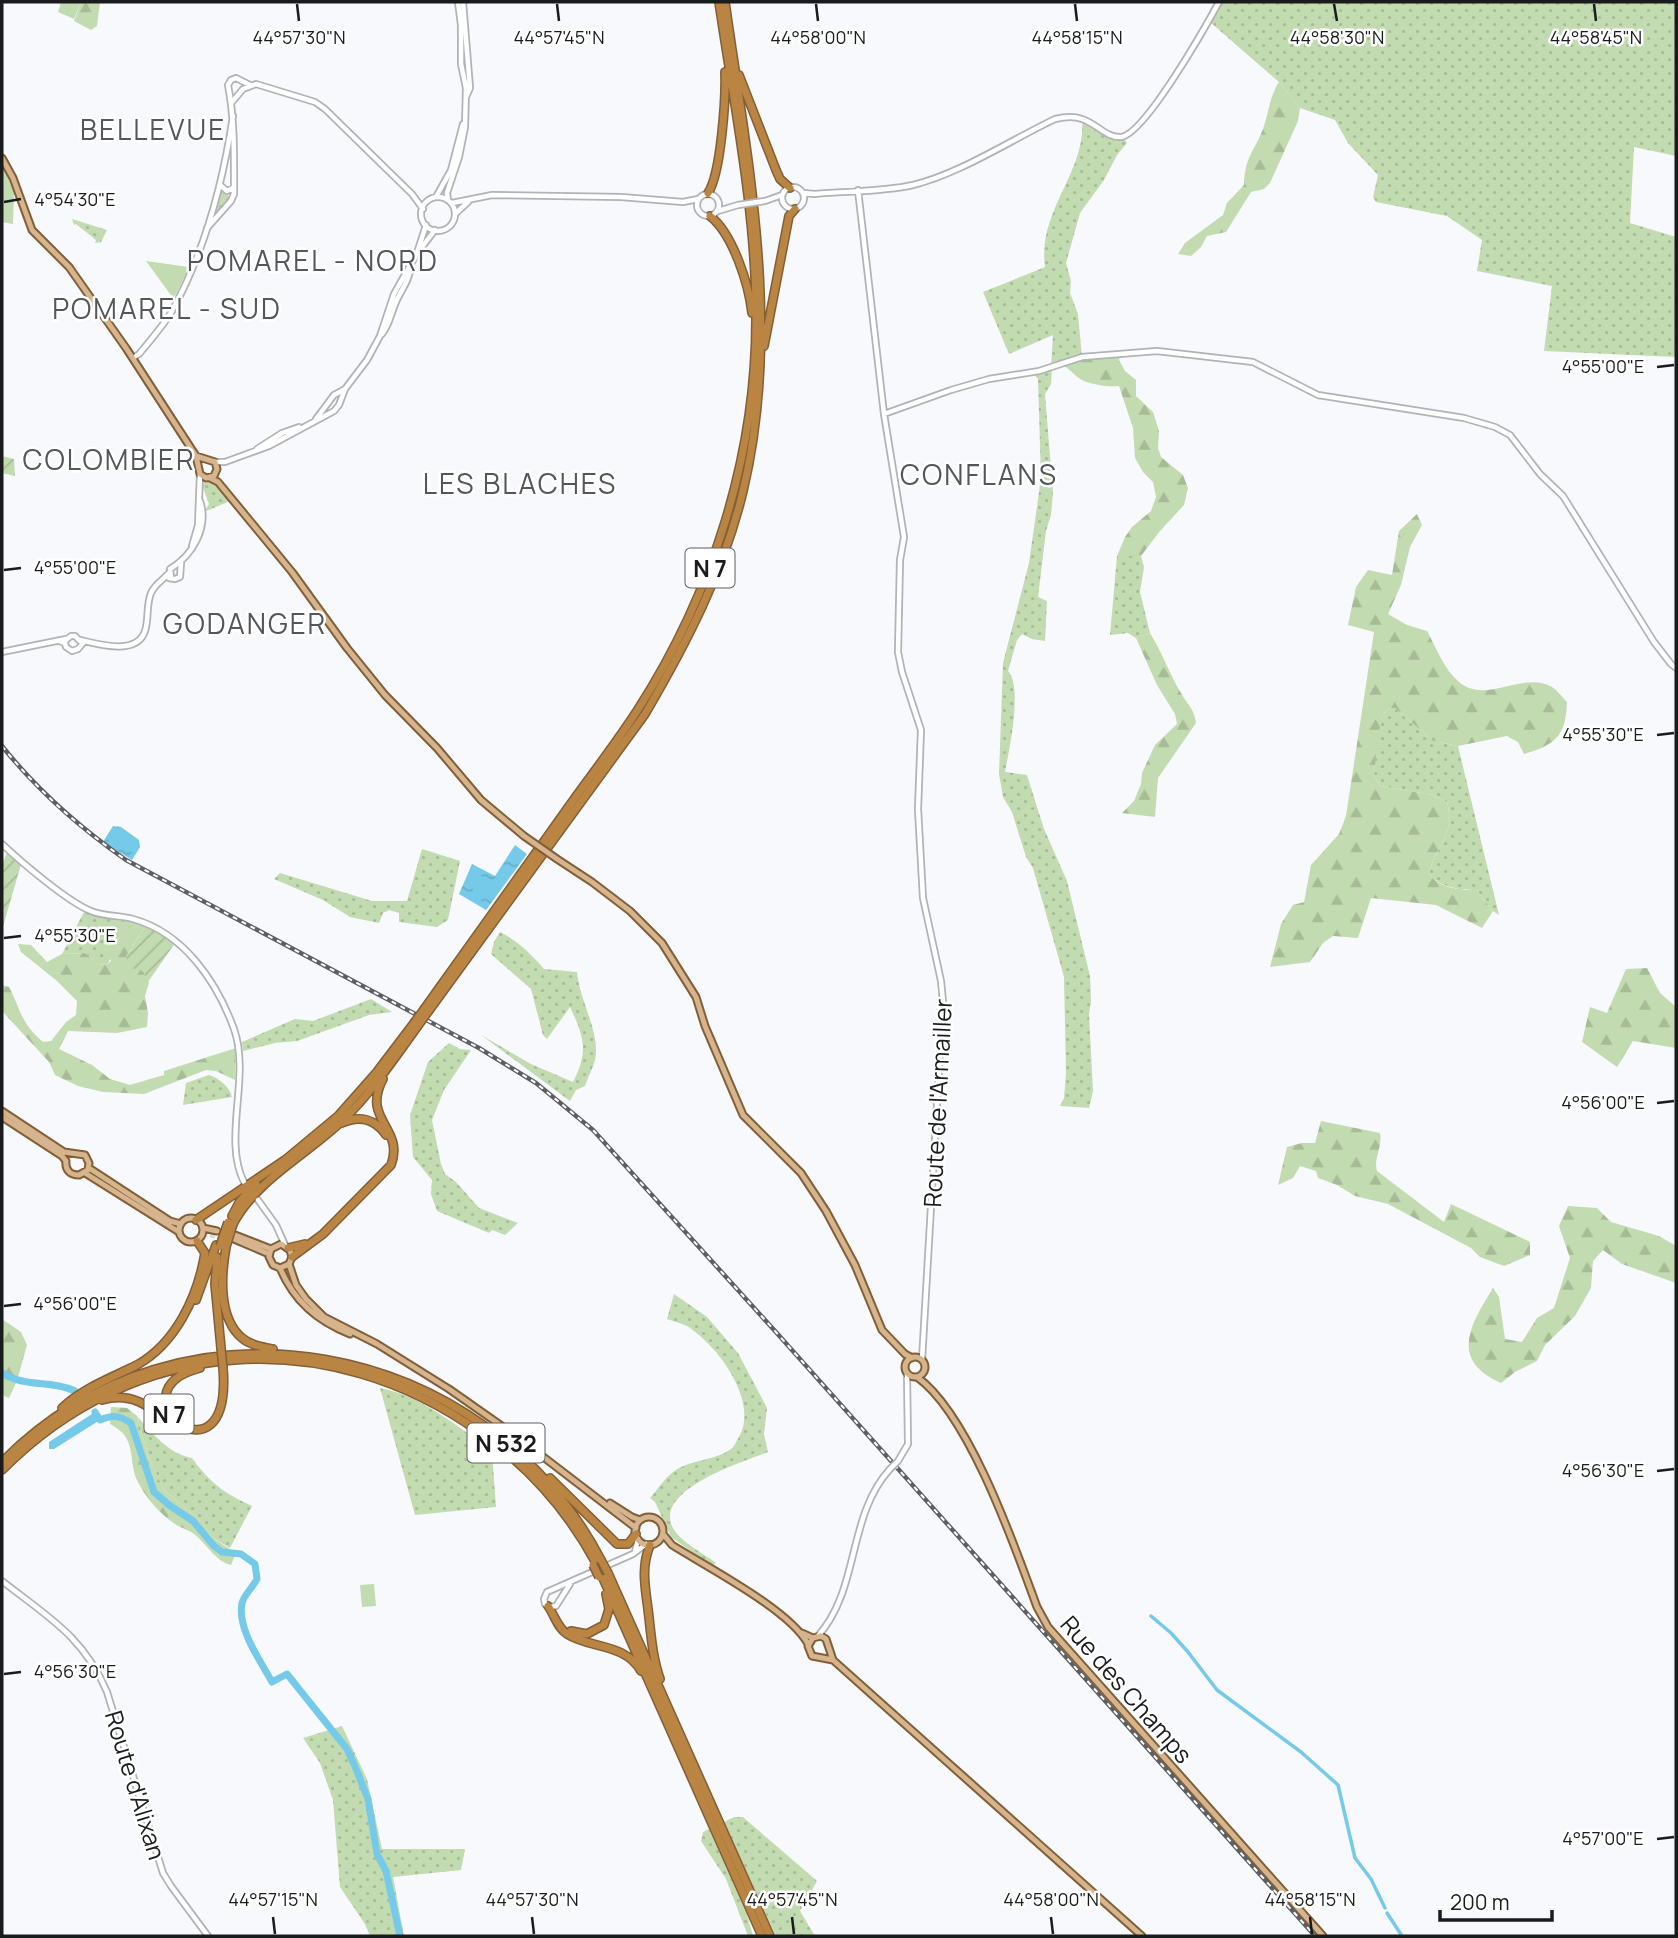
<svg xmlns="http://www.w3.org/2000/svg" width="1678" height="1938" font-family="Manrope,sans-serif">
  <style>
    .grass { fill: url(#grass-dots) }
    .forest { fill: url(#forest-firs) }
    .park { fill: #c3dbb0 }
    .garden { fill: url(#garden-furrows) }
    .water { fill: url(#water-ripples) }
    .lines { fill: none; stroke-linecap: round; stroke-linejoin: round }
    .canal { stroke: #75cae9; stroke-width: 3.5 }
    .river { stroke: #75cae9; stroke-width: 7 }
    .major-tunnel { stroke: #d6d8db; stroke-width: 5; stroke-dasharray: 5 2.5; stroke-linecap: butt }
    .minor-casing { stroke: #b0b3b7; stroke-width: 8 }
    .major-casing { stroke: #825f36; stroke-width: 9 }
    .highway-casing { stroke: #825f36; stroke-width: 10 }
    .minor { stroke: #fff; stroke-width: 4.5 }
    .major { stroke: #d6b58e; stroke-width: 5 }
    .highway { stroke: #ba8443; stroke-width: 7 }
    .rail-casing { stroke: #5e5f62; stroke-width: 4.5 }
    .rail { stroke: #fff; stroke-width: 2; stroke-dasharray: 5; stroke-linecap: butt }
    .minor-bridge-casing { stroke: #b0b3b7; stroke-width: 8; stroke-linecap: butt }
    .major-bridge-casing { stroke: #825f36; stroke-width: 9; stroke-linecap: butt }
    .highway-bridge-casing { stroke: #825f36; stroke-width: 10; stroke-linecap: butt }
    .minor-bridge { stroke: #fff; stroke-width: 4.5 }
    .major-bridge { stroke: #d6b58e; stroke-width: 5 }
    .highway-bridge { stroke: #ba8443; stroke-width: 7 }
    .ticks { fill: none; stroke: #1a1b1d; stroke-width: 2.5 }
    .labels { text-anchor: middle; dominant-baseline: central; stroke-width: 5; stroke-linejoin: round; paint-order: stroke }
    .shield { fill: #fff; stroke: #5f5f61; stroke-width: 2 }
    .shield-label { font-size: 23px; font-weight: bold; fill: #1a1b1d }
    .street-label { font-size: 24px; fill: #1a1b1d; stroke: #fff }
    .quarter-label { font-size: 28px; letter-spacing: 2px; fill: #545659; stroke: #fff }
    .ticks-label { font-size: 18px; text-anchor: middle; fill: #1a1b1d; stroke: #fff; stroke-width: 5; stroke-linejoin: round; paint-order: stroke }
  </style>
  <defs>
    <pattern id="grass-dots" width="8" height="8" patternUnits="userSpaceOnUse" patternTransform="scale(1.75)"><rect width="8" height="8" fill="#c3dbb0"/><path d="M2 2h.1M6 6h.1" fill="none" stroke="#a7bb97" stroke-width="1.8" stroke-linecap="round"/></pattern>
    <pattern id="forest-firs" width="22" height="20" patternUnits="userSpaceOnUse" patternTransform="scale(1.75)"><rect width="22" height="20" fill="#c3dbb0"/><path d="M5 1l3.5 6h-7zM16 11l3.5 6h-7z" fill="#a7bb97"/></pattern>
    <pattern id="garden-furrows" width="10" height="10" patternUnits="userSpaceOnUse" patternTransform="scale(1.75)"><rect width="10" height="10" fill="#c3dbb0"/><path d="M-1 1l2-2M0 10L10 0M9 11l2-2" fill="none" stroke="#a7bb97"/></pattern>
    <pattern id="water-ripples" width="26" height="14" patternUnits="userSpaceOnUse" patternTransform="scale(1.75)"><rect width="26" height="14" fill="#75cae9"/><path d="M2 4q2-2 4 0t4 0M15 11q2-2 4 0t4 0" fill="none" stroke="#65adc7"/></pattern>
  </defs>
  <rect width="100%" height="100%" fill="#f7f9fd"/>
  <path class="grass" d="M1221 2H1676V156L1634 147 1630 223 1676 237V357L1544 351 1552 286 1477 271 1482 240 1447 216 1376 202 1373 197 1378 175 1348 143 1335 120 1300 108 1279 82 1210 22Z
    M1082 118 1104 132 1123 137 1127 143 1117 155 1104 180 1080 213 1066 263 1071 281 1070 293 1078 314 1082 357 1052 367 1051 384 1045 394 1053 493 1051 515 1046 531 1038 597 1047 601 1045 641 1032 639 1022 634 1017 640 1008 671C1023 687 1009 751 1005 772L1027 775 1044 829 1067 881 1090 976 1091 1001 1089 1014 1093 1091 1089 1108 1060 1106 1064 1098 1066 1073 1064 977 1033 868 1026 857 1012 812 1003 797 999 774 1003 663 1029 563 1041 478 1038 379 1032 372 1051 367 1053 335 1009 354 983 292 1045 267C1037 210 1087 172 1082 118Z
    M222 190 231 198 214 219 211 218 219 191Z
    M72 219 107 230 101 242 95 243 96 240 76 224 74 225Z
    M212 481 230 501 204 512 209 504 202 485 205 482Z
    M1117 556H1141L1144 567 1140 592 1150 633 1136 638 1128 633 1110 635Z
    M1395 708 1433 741 1458 746 1499 915 1493 911 1476 890C1459 890 1438 887 1429 873 1437 843 1456 836 1447 802L1433 795 1380 786 1374 774 1377 736 1382 716 1388 709Z
    M422 849 460 861 448 920 437 927 399 922V913L389 910 383 913 379 923 350 917 323 900 274 879 280 873 372 901H407Z
    M85 910C104 920 125 919 145 926L136 925 106 965 98 964 85 953 62 954Z
    M500 932C518 941 531 954 544 969L577 972C579 999 601 1034 595 1060 593 1068 588 1077 585 1086L576 1090 570 1101 481 1035 531 1064 573 1082C589 1052 584 1036 570 1007L547 1039 543 1035 531 989 491 954 494 942Z
    M371 999 392 1012 369 1015 297 1041 275 1043 243 1051 242 1042 295 1019 313 1021Z
    M449 1043 460 1049 471 1050 444 1090 432 1120 441 1164 445 1174 456 1182 479 1208 518 1223 505 1235 492 1230 489 1233 437 1211 431 1194 432 1180 413 1157 410 1115 428 1062Z
    M209 1075C219 1078 230 1087 232 1097L183 1105 186 1083Z
    M674 1294 707 1317 738 1353 767 1408 764 1434 768 1452C744 1462 643 1492 677 1534 687 1545 704 1554 716 1563L712 1566 671 1537 655 1502 650 1498C658 1489 666 1476 676 1470 693 1459 714 1461 731 1449 735 1446 737 1440 740 1435 758 1399 717 1345 687 1326 681 1323 673 1321 667 1319Z
    M380 1388C422 1396 459 1427 492 1452L496 1507 415 1515Z
    M137 1416C152 1433 169 1454 192 1458 210 1483 224 1493 252 1506L230 1548 211 1537 203 1523 164 1490 148 1456Z
    M342 1726 367 1779 382 1849H465L461 1870 393 1877 404 1936H370L365 1924 340 1887 333 1800 320 1763 303 1738Z
    M734 1817H743L817 1881 800 1911 815 1936H776L724 1822Z
    M709 1829 747 1915 753 1936H748L726 1879 701 1841 703 1832Z"/>
  <path class="forest" d="M81 2H100L97 26 91 30 74 21Z
    M1279 82 1300 108 1298 121 1270 183 1264 189 1251 192 1226 232 1207 236 1201 247 1191 256 1178 254 1185 243 1223 215 1227 203 1244 185C1245 156 1253 154 1263 129 1269 113 1269 97 1279 82Z
    M1121 354 1119 360 1125 371 1136 380V396L1153 412 1159 431 1158 448 1161 457 1183 475 1188 488 1184 505 1160 531 1141 556H1117L1125 537 1132 527 1151 511 1156 497 1153 482 1143 472 1135 458 1133 428 1119 386C1108 387 1094 385 1084 381 1075 377 1070 368 1060 364L1082 357Z
    M1417 514 1422 525 1410 547 1401 585 1388 614 1407 625 1427 631C1436 647 1444 669 1458 681 1485 706 1522 670 1552 687 1557 690 1563 698 1567 702 1566 735 1556 745 1524 754L1518 742 1507 736 1458 746 1433 741 1395 708 1388 709 1382 716 1378 736 1374 774 1380 786 1433 795 1447 802C1456 836 1437 843 1429 873 1438 888 1459 890 1476 890L1493 911 1482 928 1436 905 1371 898 1358 938 1333 936 1323 943 1310 962 1270 967 1281 924 1293 905 1304 902 1311 865 1339 834 1346 816 1374 632 1348 625 1356 587 1368 570 1392 575 1399 531Z
    M1150 633C1162 652 1169 673 1181 693 1188 706 1194 708 1196 723L1158 778 1155 817 1122 813 1134 801 1141 784 1142 773 1155 745 1177 724 1175 714 1157 685 1136 638Z
    M136 925 145 926 126 957 143 971 149 983 145 996 148 1013 147 1027 117 1033 68 1031 59 1049 92 1065 110 1079 130 1085 164 1075V1071L236 1048 235 1080 216 1071 206 1070 144 1094 103 1092 78 1086 55 1075 49 1062 2 1011V985L9 987C22 1012 20 1022 43 1042L51 1041 66 1022 76 1015 77 1001 57 981 21 952 18 944 31 945 47 962 62 954 85 953 98 964 106 965 111 961 106 946 114 930Z
    M1647 968 1660 993 1676 1007V1048L1633 1041 1617 1067 1582 1042 1590 1007 1607 1013 1626 969Z
    M1321 1121 1380 1133C1383 1147 1373 1158 1377 1171L1444 1222 1451 1204 1530 1242V1255L1504 1266 1480 1257 1471 1248 1388 1204 1355 1196 1337 1185 1318 1178 1316 1171 1300 1166 1293 1178 1278 1185 1287 1147 1302 1143H1315Z
    M1568 1206 1597 1208 1611 1222 1659 1236 1676 1246V1283L1622 1264 1603 1250 1593 1261 1591 1288 1575 1316 1545 1345 1537 1361 1515 1372 1501 1383C1449 1360 1470 1325 1493 1288L1499 1297 1505 1339 1522 1342 1537 1318 1554 1308 1570 1258 1559 1226Z
    M2 1319 21 1332 27 1345 17 1381 9 1398 2 1395Z
    M111 1407 127 1408 137 1416 148 1456 164 1490 203 1523 211 1537 236 1553 231 1565C215 1561 207 1544 194 1534 189 1530 181 1528 175 1524 161 1515 147 1499 139 1484 126 1462 140 1439 110 1424Z"/>
  <path class="park" d="M61 2H81L74 19 58 12Z
    M2 164 14 193 13 224 2 222Z
    M146 261 189 267 174 298H173Z
    M374 1584 376 1606 362 1607 360 1585Z"/>
  <path class="garden" d="M2 456 14 459 15 476 2 473Z
    M8 850 22 861 2 930V865Z
    M145 926 175 943 148 982 143 971 131 968 126 957Z"/>
  <path class="water" d="M113 826 121 827 139 840 140 847 132 860 103 842Z
    M515 845 527 854 486 910 459 894 472 864 495 876Z
    M95 1412 100 1420 54 1449H49V1442Z"/>
  <g class="lines">
    <path class="canal" d="M1151 1616 1171 1633 1188 1652 1217 1690 1301 1752 1338 1785 1355 1858 1371 1879 1385 1908
      M1387 1913 1402 1936"/>
    <path class="river" d="M2 1373C26 1388 52 1380 75 1391
      M95 1412 100 1420C112 1415 119 1415 131 1423L154 1492 169 1505 193 1521 214 1546 222 1552 241 1554 255 1564 257 1579C253 1587 244 1595 242 1603 237 1629 260 1660 272 1682L287 1674 347 1749 354 1764 368 1799 377 1854 386 1871 400 1936"/>
    <path class="major-tunnel" d="M210 1235 225 1238"/>
    <defs>
      <path id="minor" d="M463 2 470 88 466 97
        M232 102 243 89 256 84 315 102 325 109 412 194 423 209
        M220 185 227 191 233 188
        M782 198a11 11 0 1 1 22 0a11 11 0 1 1-22 0Z
        M858 190 884 414 904 537 900 560 898 652 902 672 921 730 918 809 923 898 941 981 943 1002 922 1360
        M803 193 815 194C847 191 882 192 913 185 959 174 1011 140 1055 119 1064 117 1074 116 1082 119 1096 123 1106 138 1121 137 1145 134 1206 26 1219 2
        M697 205a11 11 0 1 1 22 0a11 11 0 1 1-22 0Z
        M436 197 451 170 463 124
        M421 214a17 17 0 1 1 34 0a17 17 0 1 1-34 0Z
        M448 200 447 193 459 157 465 127 466 88 461 64V25L458 2
        M765 201 782 195
        M452 203 492 195 621 197 683 202 698 199
        M718 211 738 205
        M455 214 468 202
        M207 228 231 201 234 194C234 158 235 121 228 85L231 80 236 78 250 85
        M422 247 435 230
        M382 334C390 324 391 313 396 302 401 290 410 280 411 266
        M133 358 139 354C150 341 163 326 172 311 205 251 223 183 233 116
        M884 414 951 390 989 379 1039 371 1082 357 1157 351 1253 362 1318 395 1464 418 1495 427 1510 435 1540 474 1563 496 1654 642 1671 664 1676 668
        M316 419 334 395 345 389
        M257 449 282 433 299 427
        M215 462H225L269 446 334 411 339 405 345 389 367 360 380 336 394 294 417 253 426 225
        M192 546 198 525 200 474
        M169 578 175 579 180 577 181 563
        M171 578 170 569C192 556 209 528 200 501
        M66 640 71 636H75L80 641
        M80 640C98 644 137 656 145 631 149 619 146 605 151 593 155 584 163 580 169 573
        M59 641 65 643 66 647 72 651 78 649 84 642
        M2 652 66 639
        M2 844C21 862 68 902 91 911 105 917 119 915 133 919 184 933 217 982 234 1029 251 1077 222 1139 244 1182
        M258 1200 276 1225 285 1245
        M898 1461 908 1444 907 1374
        M635 1552 638 1539
        M2 1581C48 1617 84 1637 107 1692L163 1873 171 1886 208 1936
        M570 1584 556 1606 550 1607 545 1604 544 1599 547 1592 633 1554 646 1544
        M818 1636C860 1589 847 1516 890 1469"/>
      <path id="major" d="M2 158 13 178 32 230 69 267 126 348 196 456 200 474 206 478 214 476 217 469 215 462 196 456
        M210 478 218 482 292 572 347 648 385 695 437 748 481 800 524 836
        M557 859 592 882 630 911 662 943 696 997 705 1026 743 1115 801 1173 826 1211 855 1265 882 1330 905 1354 912 1358
        M2 1111 64 1152 85 1155 89 1163 88 1170 79 1175C70 1175 65 1170 66 1161L62 1156 2 1117
        M89 1168 170 1221 181 1224
        M85 1173 179 1232
        M179 1230a12 12 0 1 1 24 0a12 12 0 1 1-24 0Z
        M203 1228 217 1231
        M235 1235 271 1249
        M234 1239 269 1254
        M289 1264 280 1268 273 1265 269 1257 271 1249 281 1244 290 1250 292 1257 289 1264 296 1285 306 1299 324 1317 377 1344 449 1389 516 1436 636 1528
        M280 1268C294 1301 317 1321 350 1334
        M905 1367a10 10 0 1 1 20 0a10 10 0 1 1-20 0Z
        M917 1377C969 1414 1015 1547 1037 1607L1048 1627 1323 1936
        M610 1503 632 1517 640 1520
        M635 1531a14 14 0 1 1 28 0a14 14 0 1 1-28 0Z
        M663 1534 672 1545C707 1567 790 1610 808 1644
        M802 1633 813 1638 821 1636 826 1639 833 1660
        M813 1638 808 1646 812 1656 833 1660 1142 1936"/>
      <path id="highway" d="M739 75 776 170 780 179 790 188
        M708 193C721 174 726 97 725 72
        M710 216C733 234 749 285 752 313
        M764 346 789 216 795 209
        M425 1008C470 945 515 882 560 819 585 783 613 748 637 711 713 593 757 455 756 314 756 212 734 104 719 2
        M430 1009 645 714C686 644 724 571 743 491 782 328 748 164 725 2
        M342 1123C360 1115 375 1119 386 1135
        M232 1216 240 1201 256 1184
        M196 1220 285 1160 338 1116 376 1073 414 1023
        M233 1224C257 1179 307 1155 343 1120 371 1093 394 1059 417 1027
        M226 1247C221 1275 218 1318 242 1338 250 1345 262 1347 273 1349
        M288 1248 305 1244
        M217 1257 215 1284 221 1348
        M292 1257 323 1234 391 1165C405 1128 361 1120 383 1079
        M196 1300 216 1245
        M200 1368C107 1392 233 1494 223 1368
        M102 1400C134 1391 151 1408 175 1427
        M62 1408C83 1388 111 1378 137 1365 176 1343 198 1296 205 1253L197 1241
        M2 1462C181 1280 485 1338 601 1560
        M2 1470C135 1336 328 1323 481 1433 529 1467 568 1511 596 1563
        M550 1478 617 1544H628L636 1534
        M650 1545C641 1567 645 1586 648 1609 651 1633 652 1656 660 1679
        M608 1573 770 1936
        M602 1576 762 1936
        M548 1606C555 1616 557 1627 567 1634 591 1649 625 1643 641 1671
        M571 1631 587 1634 604 1625 609 1609 606 1594"/>
    </defs>
    <use href="#minor" class="minor-casing"/>
    <use href="#major" class="major-casing"/>
    <use href="#highway" class="highway-casing"/>
    <use href="#minor" class="minor"/>
    <use href="#major" class="major"/>
    <use href="#highway" class="highway"/>
    <defs>
      <path id="rail" d="M2 746C38 791 79 827 126 860L479 1048 536 1083 593 1130 775 1331 1315 1936"/>
    </defs>
    <use href="#rail" class="rail-casing"/>
    <use href="#rail" class="rail"/>
    <defs>
      <path id="minor-bridge" d="M738 205 765 201
        M890 1469 898 1461"/>
      <path id="major-bridge" d="M524 836 557 859"/>
      <path id="highway-bridge" d="M414 1023 425 1008
        M417 1027 430 1009
        M220 1246 228 1222
        M226 1247 233 1224
        M221 1348 223 1368
        M601 1560 608 1573
        M593 1565 599 1577"/>
    </defs>
    <use href="#minor-bridge" class="minor-bridge-casing"/>
    <use href="#major-bridge" class="major-bridge-casing"/>
    <use href="#highway-bridge" class="highway-bridge-casing"/>
    <use href="#minor-bridge" class="minor-bridge"/>
    <use href="#major-bridge" class="major-bridge"/>
    <use href="#highway-bridge" class="highway-bridge"/>
  </g>
  <path class="ticks" d="M297 4 299 21M557 4 559 21M816 4 818 21M1075 4 1077 21M1334 4 1337 21M1594 4 1596 21M4 202 21 199M1657 367 1674 365M4 570 21 568M1657 735 1674 733M4 938 21 936M1657 1103 1674 1101M4 1306 21 1304M1657 1471 1674 1469M4 1674 21 1672M1657 1839 1674 1837M273 1917 275 1934M532 1917 534 1934M792 1917 794 1934M1051 1917 1053 1934M1310 1917 1312 1934"/>
  <g class="labels">
    <g class="shield">
      <rect x="685.5" y="548.5" width="49" height="39" rx="5"/>
      <rect x="144.5" y="1394.5" width="49" height="39" rx="5"/>
      <rect x="467.5" y="1423.5" width="77" height="39" rx="5"/>
    </g>
    <g class="shield-label">
      <text x="710" y="568">N 7</text>
      <text x="169" y="1414">N 7</text>
      <text x="506" y="1443">N 532</text>
    </g>
    <g class="street-label">
      <text transform="translate(937 1103) rotate(-87)">Route de l'Armailler</text>
      <text transform="translate(1127 1689) rotate(49)">Rue des Champs</text>
      <text transform="translate(136 1785) rotate(73)">Route d'Alixan</text>
    </g>
    <g class="quarter-label">
      <text x="153" y="129">BELLEVUE</text>
      <text x="313" y="260">POMAREL - NORD</text>
      <text x="167" y="308">POMAREL - SUD</text>
      <text x="109" y="459">COLOMBIER</text>
      <text x="979" y="474">CONFLANS</text>
      <text x="520" y="483">LES BLACHES</text>
      <text x="245" y="623">GODANGER</text>
    </g>
  </g>
  <g class="ticks-label">
    <text x="299" y="44">44°57'30"N</text>
    <text x="559" y="44">44°57'45"N</text>
    <text x="818" y="44">44°58'00"N</text>
    <text x="1077" y="44">44°58'15"N</text>
    <text x="1337" y="44">44°58'30"N</text>
    <text x="1596" y="44">44°58'45"N</text>
    <text x="75" y="206">4°54'30"E</text>
    <text x="1603" y="373">4°55'00"E</text>
    <text x="75" y="574">4°55'00"E</text>
    <text x="1603" y="741">4°55'30"E</text>
    <text x="75" y="942">4°55'30"E</text>
    <text x="1603" y="1109">4°56'00"E</text>
    <text x="75" y="1310">4°56'00"E</text>
    <text x="1603" y="1477">4°56'30"E</text>
    <text x="75" y="1678">4°56'30"E</text>
    <text x="1603" y="1845">4°57'00"E</text>
    <text x="273" y="1906">44°57'15"N</text>
    <text x="532" y="1906">44°57'30"N</text>
    <text x="792" y="1906">44°57'45"N</text>
    <text x="1051" y="1906">44°58'00"N</text>
    <text x="1310" y="1906">44°58'15"N</text>
  </g>
  <rect width="1678" height="1938" fill="none" stroke="#1a1b1d" stroke-width="7"/>
  <path d="M1440 1910v10h112v-10" fill="none" stroke="#1a1b1d" stroke-width="3.5"/>
  <text x="1450" y="1910" font-size="21" fill="#1a1b1d" stroke="#ffffff" stroke-width="5" paint-order="stroke">200 m</text>
</svg>
